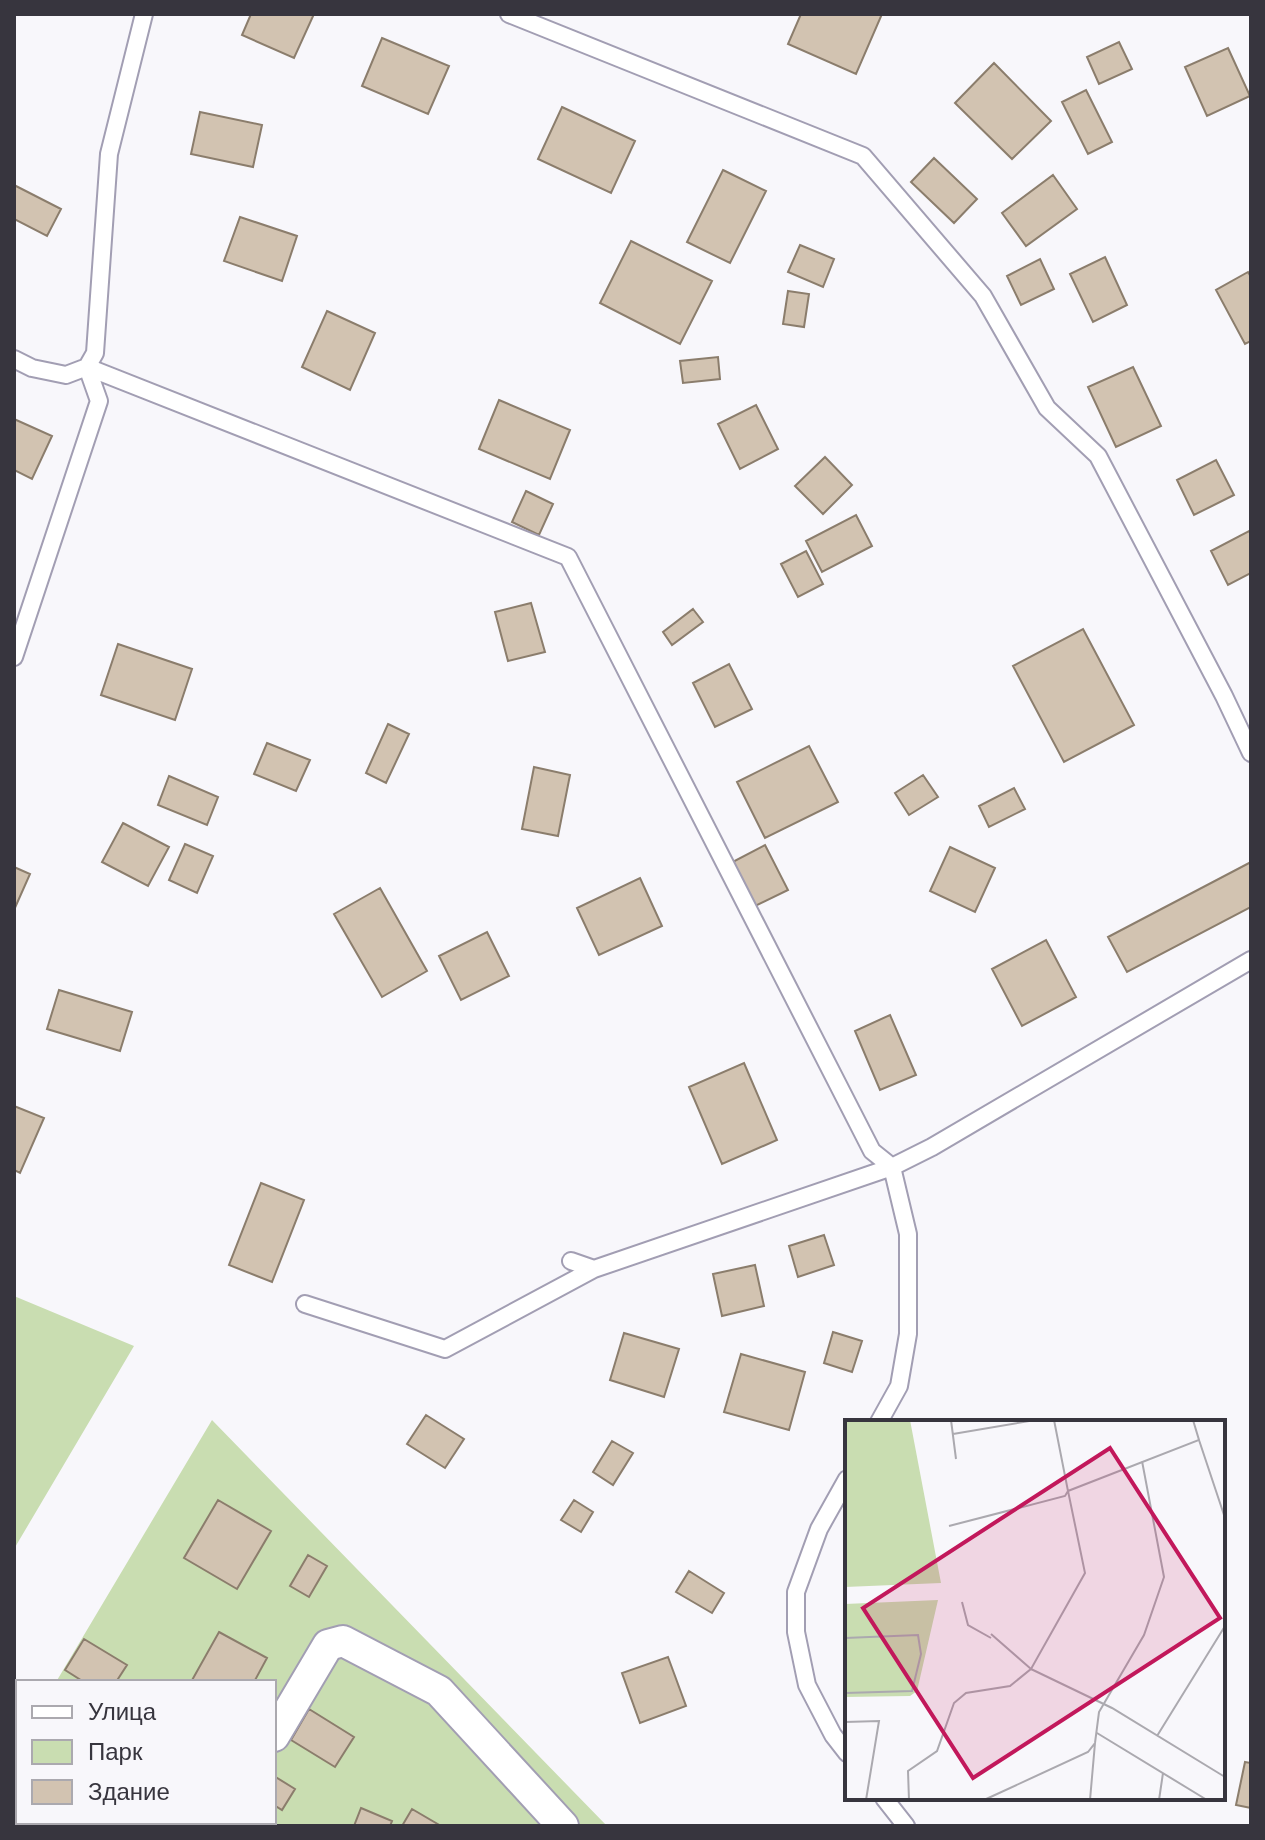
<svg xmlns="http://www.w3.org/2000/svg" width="1265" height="1840" font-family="'DM Sans',sans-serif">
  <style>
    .green { fill: #c9ddb1 }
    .building { fill: #d2c3b1; stroke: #8b7d6c; stroke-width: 2 }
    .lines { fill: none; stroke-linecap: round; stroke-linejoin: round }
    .lane-casing { stroke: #a29eb3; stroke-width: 20 }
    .street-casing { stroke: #a29eb3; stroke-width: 34 }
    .lane { stroke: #fff; stroke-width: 16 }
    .street { stroke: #fff; stroke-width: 30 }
    .inset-road { fill: none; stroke: #aba9af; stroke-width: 2 }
    .view { fill: #c2185b; fill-opacity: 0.15; stroke: #c2185b; stroke-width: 4 }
    .inset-edge { fill: none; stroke: #37353e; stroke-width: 4 }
  </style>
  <rect width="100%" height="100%" fill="#f8f7fb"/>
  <path class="green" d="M14 1296 134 1346 14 1549Z
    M212 1420 607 1826H14V1752L18 1745V1822H274V1682H56Z"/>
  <path class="building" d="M251 14H314L294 58 242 35Z
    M801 14H882L856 74 788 44Z
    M382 38 449 66 428 114 362 86Z
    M1119 42 1132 69 1099 84 1087 57Z
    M1228 48 1250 96 1207 116 1185 67Z
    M994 63 1051 121 1012 159 955 103Z
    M1086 90 1112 142 1088 154 1062 102Z
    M562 107 635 141 611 193 538 159Z
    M200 112 262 125 253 167 191 154Z
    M934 158 977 199 954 223 911 182Z
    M723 170 766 191 730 263 687 242Z
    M1053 175 1077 209 1026 246 1002 213Z
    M14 185 61 209 47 236 14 219Z
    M240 217 297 236 282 281 224 261Z
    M631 241 712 281 680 344 600 303Z
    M800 245 834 259 823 287 788 272Z
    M1105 257 1127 305 1093 322 1070 274Z
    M1040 259 1054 289 1021 305 1007 276Z
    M1248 272 1251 277V341L1245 344 1216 290Z
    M788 291 809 294 804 327 783 324Z
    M327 311 375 333 350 390 302 367Z
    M718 357 720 379 683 383 680 361Z
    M1133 367 1161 426 1116 447 1088 387Z
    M499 400 570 430 550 479 479 449Z
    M756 405 778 449 740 469 718 424Z
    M14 419 52 436 32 479 14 470Z
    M825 457 852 485 823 514 795 486Z
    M1216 460 1234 495 1194 515 1177 480Z
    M526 491 553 504 539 535 512 522Z
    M856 515 872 546 822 572 806 541Z
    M1249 531 1251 535V573L1228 585 1211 551Z
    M806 551 823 584 798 597 781 564Z
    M531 603 545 652 508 661 495 612Z
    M693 609 703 622 672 645 663 632Z
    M1083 629 1134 725 1064 762 1013 666Z
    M118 644 192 669 175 720 101 695Z
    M729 664 752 709 715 727 693 683Z
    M388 724 409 734 386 783 366 773Z
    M267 743 310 760 296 791 254 774Z
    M809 746 838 802 765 838 737 782Z
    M534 767 570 775 558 836 522 829Z
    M923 775 938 797 909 815 895 793Z
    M169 776 218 797 207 825 158 805Z
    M1014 788 1025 809 989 827 979 806Z
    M123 823 169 847 148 886 102 862Z
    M185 844 213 856 197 893 169 880Z
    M765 845 788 890 747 910 725 866Z
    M950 847 995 868 975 912 930 891Z
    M1251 862V907L1127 972 1108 937Z
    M14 867 30 874 14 910Z
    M640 878 662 926 599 955 577 908Z
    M380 888 427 971 382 997 334 914Z
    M487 932 509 976 461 1000 439 956Z
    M1046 940 1076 997 1022 1026 992 969Z
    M59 990 132 1012 120 1051 47 1029Z
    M890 1015 916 1075 880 1090 855 1031Z
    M744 1063 777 1140 722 1164 689 1087Z
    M14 1106 44 1118 20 1173 14 1170Z
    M261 1183 304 1200 272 1282 229 1265Z
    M824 1235 834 1265 798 1277 789 1246Z
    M755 1265 764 1306 722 1316 713 1274Z
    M833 1332 862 1341 852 1372 824 1363Z
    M624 1333 679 1349 664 1397 610 1380Z
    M741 1354 805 1372 789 1430 724 1412Z
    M426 1415 464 1439 445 1468 407 1444Z
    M612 1441 633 1453 613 1485 593 1472Z
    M218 1500 271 1531 237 1589 184 1558Z
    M574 1500 593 1512 581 1532 561 1520Z
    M308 1555 327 1566 309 1597 290 1586Z
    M689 1571 724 1593 712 1613 676 1592Z
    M219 1632 267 1658 254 1682H191Z
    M84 1639 127 1665 116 1682H84L65 1670Z
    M668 1657 686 1706 640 1723 622 1673Z
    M309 1709 354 1737 335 1767 291 1740Z
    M1245 1762 1251 1763V1808L1236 1805Z
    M274 1776 295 1789 282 1810 274 1805Z
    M361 1808 392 1821 390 1826H354Z
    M412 1809 441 1826H402Z"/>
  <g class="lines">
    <defs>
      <path id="lane" d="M144 14 109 154 95 353 87 367 568 557 872 1151 892 1167
        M509 14 863 156 983 296 1047 408 1098 456 1224 696 1251 753
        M14 359 32 368 66 375 87 367 99 401 14 657
        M571 1261 594 1269 892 1167
        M305 1304 445 1349 594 1269
        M879 1422 899 1386 908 1334V1234L892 1167 932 1147 1251 960
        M847 1479 819 1529 796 1592V1632L807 1685 833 1735 847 1753
        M884 1798 906 1826"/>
      <path id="street" d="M274 1736 328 1645 343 1641 439 1691 563 1826
        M220 1826 223 1822"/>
    </defs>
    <use href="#lane" class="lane-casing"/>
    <use href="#street" class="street-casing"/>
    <use href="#lane" class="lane"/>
    <use href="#street" class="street"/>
  </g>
  <g transform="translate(845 1420)">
    <rect width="380" height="380" fill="#f8f7fb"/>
    <path d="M0 0H65L96 163 0 167ZM93 180 72 271 65 276 0 277V184Z" fill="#c9ddb1"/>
    <path class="inset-road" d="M106 0 111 39M108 14 190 0M354 20 380 98M104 106 220 76 223 71 209 0M117 182 123 205 146 218M146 214 186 249 240 153 223 71 354 20 348 0M0 218 73 215 76 234 67 271 0 273M0 302 34 301 21 380M252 313 362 380M312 316 380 206M64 380 63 351 92 331 109 283 121 273 165 266 186 249 267 288 380 357M139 380 243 332 250 323 254 292 299 215 319 157 297 41M245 380 250 323M314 380 318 353"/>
    <path class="view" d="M265 28 375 198 128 358 18 188Z"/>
    <rect width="380" height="380" class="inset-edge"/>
  </g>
  <rect width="1265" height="1840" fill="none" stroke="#37353e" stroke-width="32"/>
  <rect x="16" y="1680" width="260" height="144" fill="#f8f7fb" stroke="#aba9af" stroke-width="2"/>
  <rect x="32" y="1706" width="40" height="12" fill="#ffffff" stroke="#aba9af" stroke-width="2"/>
  <text x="88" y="1720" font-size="24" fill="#37353e">Улица</text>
  <rect x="32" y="1740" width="40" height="24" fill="#c9ddb1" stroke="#aba9af" stroke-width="2"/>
  <text x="88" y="1760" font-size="24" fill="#37353e">Парк</text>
  <rect x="32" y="1780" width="40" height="24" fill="#d2c3b1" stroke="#aba9af" stroke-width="2"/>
  <text x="88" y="1800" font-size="24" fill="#37353e">Здание</text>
</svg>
